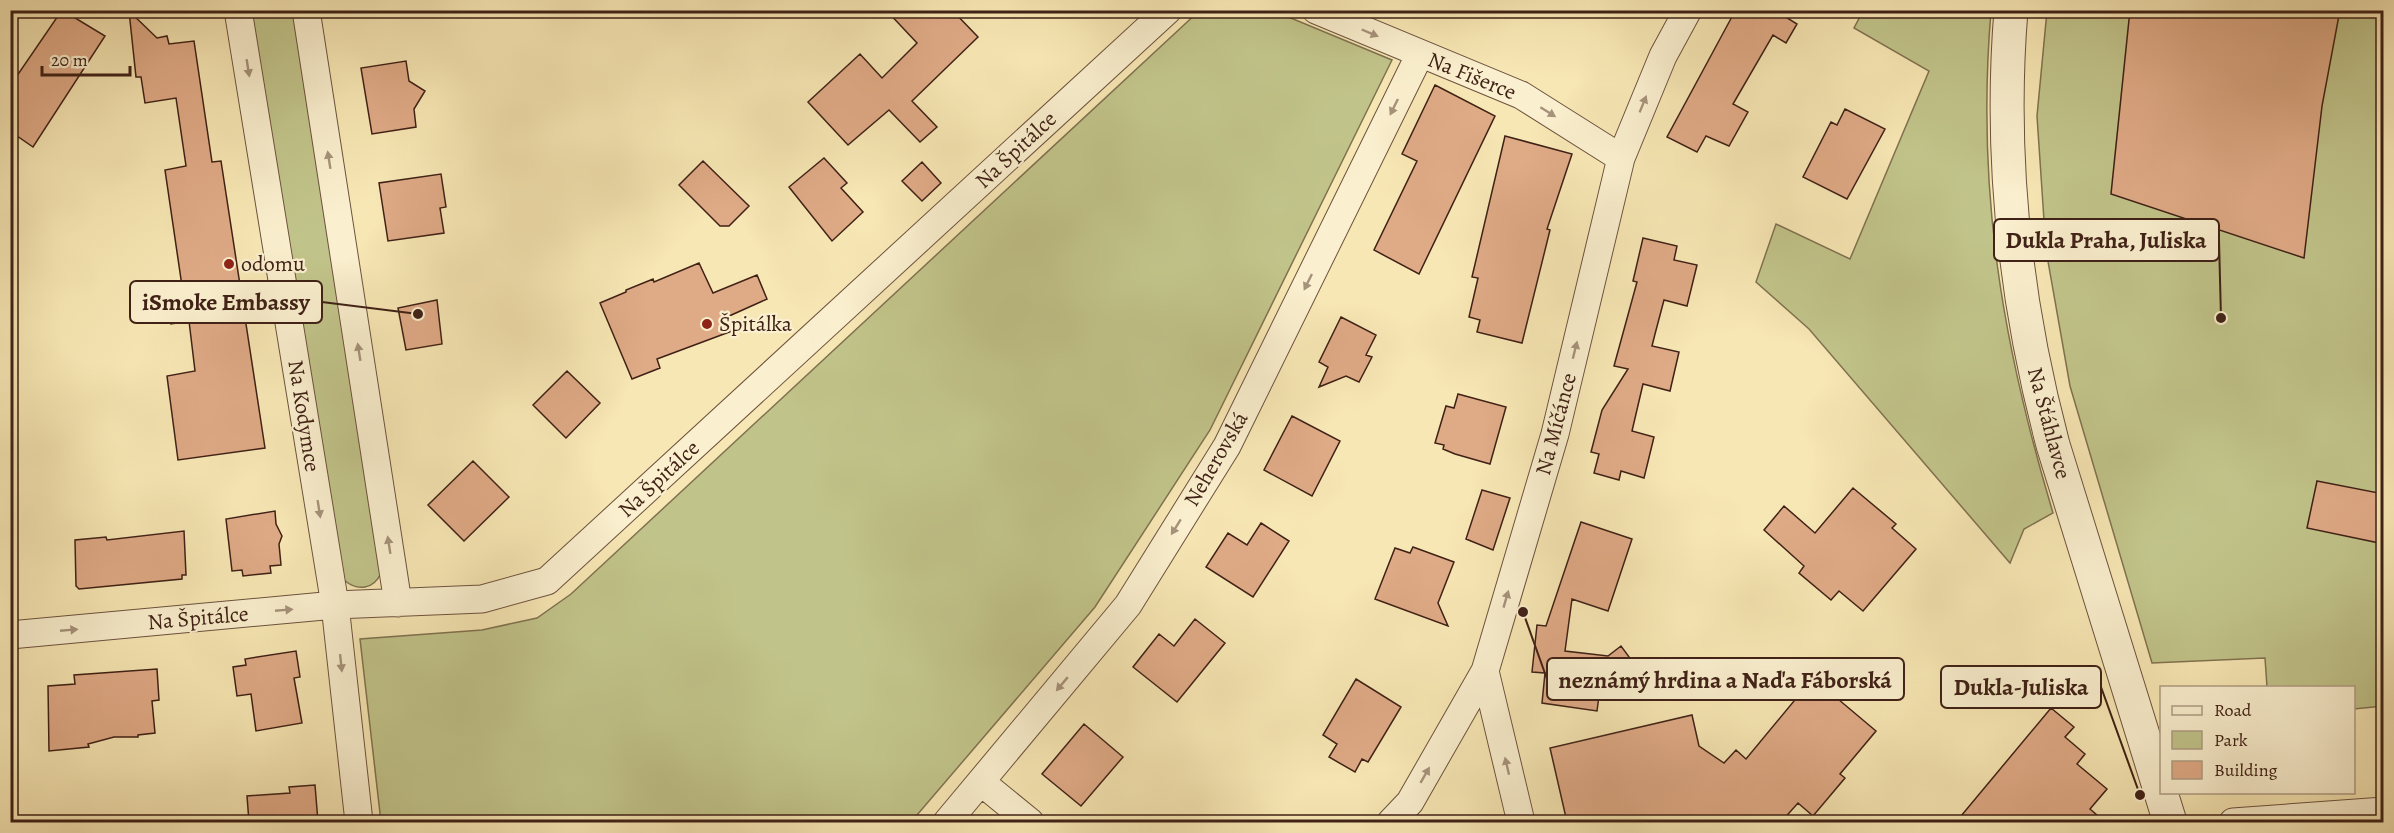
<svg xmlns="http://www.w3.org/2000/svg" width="2394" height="833" font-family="Alegreya,serif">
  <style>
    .green { fill: #c1c48a; stroke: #807250; stroke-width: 1.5 }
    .building { fill: #dfaa86; stroke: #3f2116; stroke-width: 1.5 }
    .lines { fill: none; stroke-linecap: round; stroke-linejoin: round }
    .minor-casing { stroke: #6d523e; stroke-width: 29 }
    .tertiary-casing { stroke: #6d523e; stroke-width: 35 }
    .minor { stroke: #faefce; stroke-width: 27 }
    .tertiary { stroke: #faefce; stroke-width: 33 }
    .oneway { fill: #a6927b }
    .poi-dot { fill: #8f2418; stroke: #faefce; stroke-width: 2 }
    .labels { text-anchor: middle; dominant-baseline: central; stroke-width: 4.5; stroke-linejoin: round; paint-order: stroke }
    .street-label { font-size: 22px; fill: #3f2116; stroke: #faefce }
    .poi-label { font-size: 22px; fill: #3f2116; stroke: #faefce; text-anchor: start }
    .leader { fill: none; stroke: #3f2116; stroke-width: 2 }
    .callout-dot { fill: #3f2116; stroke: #faefce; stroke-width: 2 }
    .callout { fill: #faefce; stroke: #3f2116; stroke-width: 2 }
    .callout-label { font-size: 24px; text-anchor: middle; font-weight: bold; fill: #3f2116 }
  </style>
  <rect width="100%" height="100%" fill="#f7e7b4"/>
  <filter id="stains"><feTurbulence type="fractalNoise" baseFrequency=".00333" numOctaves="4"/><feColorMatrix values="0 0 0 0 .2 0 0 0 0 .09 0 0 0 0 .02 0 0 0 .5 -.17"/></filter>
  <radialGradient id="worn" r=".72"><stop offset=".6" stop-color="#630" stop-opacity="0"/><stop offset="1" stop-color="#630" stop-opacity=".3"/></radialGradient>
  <path class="green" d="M250 11H297L381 573C374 589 358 592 344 580Z
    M1199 11H1274L1392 60 1210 430 1095 607 911 822H381L360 639 482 630 537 618 571 594Z
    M1863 11H1991C1976 189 2002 343 2053 513L2024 529 2010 563 1809 329 1756 282 1776 224 1850 259 1929 71 1854 28Z
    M2047 11H2383V706L2354 709V688L2267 687 2265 658 2152 663 2070 386 2046 250 2037 116Z"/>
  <path class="building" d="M62 10 105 36 33 147 10 131V86Z
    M886 10H952L978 37 912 101 937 127 920 142 889 110 848 145 808 102 860 54 882 78 917 43Z
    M1731 10H1787L1784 16 1797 24 1786 43 1773 35 1733 104 1748 112 1729 146 1706 136 1697 152 1667 137 1734 13Z
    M2130 10H2340L2322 106 2304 258 2111 194Z
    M129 11 157 38 167 36 169 44 194 41 212 162 221 161 265 448 178 460 167 376 195 371 189 321 171 324 167 294 183 293 165 170 186 166 176 98 145 103 141 77H136Z
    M406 61 409 81 425 91 414 109 416 127 372 134 361 68Z
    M1435 85 1495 116 1419 274 1374 250 1417 161 1402 154Z
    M1845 109 1885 129 1847 199 1803 177 1831 122 1837 125Z
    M1505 136 1572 154 1547 229 1550 230 1522 343 1477 332 1480 320 1469 317 1478 278 1472 277Z
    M824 158 847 183 841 188 863 212 832 241 789 187Z
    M703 161 749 206 729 226H720L679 185Z
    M922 162 941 183 922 201 902 181Z
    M441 174 446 207 440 208 444 233 388 241 379 183Z
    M1643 238 1677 246 1674 260 1697 265 1687 306 1664 300 1655 334 1652 346 1679 352 1670 391 1643 384 1632 431 1654 437 1644 478 1621 471 1619 480 1594 473 1599 454 1591 452 1602 410 1628 369 1614 366 1637 282 1633 281Z
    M699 263 713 293 757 275 767 299 727 317 732 331 657 359 660 368 632 379 600 303 626 292V290L653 279 654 282Z
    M437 300 442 344 406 350 398 308Z
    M1341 317 1376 335 1366 355 1372 357 1359 382 1346 376 1319 387 1328 367 1319 362Z
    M567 371 600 403 566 438 533 405Z
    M1458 394 1506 407 1490 464 1455 454 1443 449 1444 445 1435 443 1446 406 1454 408Z
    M1292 416 1340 441 1312 496 1264 470Z
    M473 461 509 497 464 541 428 505Z
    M2317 481 2384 494V544L2307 528Z
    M1853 488 1896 524 1892 528 1916 549 1863 611 1839 591 1831 600 1799 573 1804 566 1764 530 1784 506 1815 533Z
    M1482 490 1510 498 1493 550 1466 539Z
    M275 511 276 524 282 536 279 544 281 565 270 566 271 573 243 576 242 570 232 571 226 519Z
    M1581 522 1632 539 1608 611 1572 599 1565 651 1608 656 1621 646 1638 669 1633 673 1632 684 1601 681 1597 711 1542 703 1545 673 1532 672 1537 625 1546 626Z
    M1261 523 1289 541 1253 597 1206 567 1228 533 1247 545Z
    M184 531 186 575H182V579L79 589 76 586 75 540 106 537 107 540Z
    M1413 547 1454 562 1438 603 1448 626 1375 599 1395 548 1410 553Z
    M1195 619 1225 643 1177 702 1133 667 1159 634 1174 646Z
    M296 651 300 677 294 678 302 723 256 731 251 694 237 696 233 667 246 665 245 659Z
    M157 669 159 700 152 701 155 733 138 735V737H114L88 744 89 747 49 751 48 686 75 684 74 675Z
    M1813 678 1876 731 1840 774 1845 778 1813 816 1798 803 1781 822H1567L1550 748 1692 715 1699 746 1724 763 1736 750 1746 759Z
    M1356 679 1401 707 1368 762 1362 759 1355 772 1329 757 1337 744 1323 735Z
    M2051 708 2074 727 2065 737 2085 754 2077 764 2107 789 2090 809 2105 822H1956Z
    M1084 724 1123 757 1081 806 1042 774Z
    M315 785 318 822H249L247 796 290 793 289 787Z"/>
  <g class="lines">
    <defs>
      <path id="minor" d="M238 10 335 605 359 822
        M306 10 398 603
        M1316 10 1521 95 1621 158
        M10 635 335 605 482 599 547 581 1168 10
        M1485 671 1521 822
        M981 782 1030 822
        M947 822 1128 605 1227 446 1420 54
        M1391 822 1410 802 1485 671 1555 434 1621 158 1663 56 1688 10
        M2233 822 2384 811"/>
      <path id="tertiary" d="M2011 10C1999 157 2015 302 2053 445L2170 822"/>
    </defs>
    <use href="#minor" class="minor-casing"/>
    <use href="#tertiary" class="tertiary-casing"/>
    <use href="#minor" class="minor"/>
    <use href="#tertiary" class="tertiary"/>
  </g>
  <defs><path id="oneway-solid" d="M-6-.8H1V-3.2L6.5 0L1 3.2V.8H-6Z" transform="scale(1.5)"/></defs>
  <g class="oneway">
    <use href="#oneway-solid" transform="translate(1370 33) rotate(23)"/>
    <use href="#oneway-solid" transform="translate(248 68) rotate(81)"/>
    <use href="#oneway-solid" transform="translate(1643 104) rotate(-68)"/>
    <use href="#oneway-solid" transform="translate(1394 107) rotate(116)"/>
    <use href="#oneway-solid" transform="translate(1548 112) rotate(32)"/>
    <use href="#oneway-solid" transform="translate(329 160) rotate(-99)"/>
    <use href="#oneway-solid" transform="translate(1308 282) rotate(116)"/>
    <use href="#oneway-solid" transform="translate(1575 350) rotate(-76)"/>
    <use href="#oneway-solid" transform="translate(359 352) rotate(-99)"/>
    <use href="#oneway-solid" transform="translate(319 509) rotate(81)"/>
    <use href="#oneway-solid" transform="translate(1176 527) rotate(122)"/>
    <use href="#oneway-solid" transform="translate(389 545) rotate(-99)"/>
    <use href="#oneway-solid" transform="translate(1506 599) rotate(-74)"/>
    <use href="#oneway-solid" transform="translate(284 610) rotate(-5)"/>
    <use href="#oneway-solid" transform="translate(69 630) rotate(-5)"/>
    <use href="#oneway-solid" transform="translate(341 663) rotate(84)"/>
    <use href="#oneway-solid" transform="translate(1062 684) rotate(130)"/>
    <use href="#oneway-solid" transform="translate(1507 766) rotate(-103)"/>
    <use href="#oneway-solid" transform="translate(1425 775) rotate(-60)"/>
  </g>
  <g class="poi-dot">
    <circle cx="229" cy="264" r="6"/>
    <circle cx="707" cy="324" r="6"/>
  </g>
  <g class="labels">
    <g class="street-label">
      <text transform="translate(1472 76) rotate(22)">Na Fišerce</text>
      <text transform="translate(1016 150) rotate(-43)">Na Špitálce</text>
      <text transform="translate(304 416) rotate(81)">Na Kodymce</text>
      <text transform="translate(2049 423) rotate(75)">Na Šťáhlavce</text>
      <text transform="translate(1556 424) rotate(-75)">Na Míčánce</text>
      <text transform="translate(1216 459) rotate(-60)">Neherovská</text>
      <text transform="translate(659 479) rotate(-43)">Na Špitálce</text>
      <text transform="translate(198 618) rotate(-5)">Na Špitálce</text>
    </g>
    <g class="poi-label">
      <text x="241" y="264">odomu</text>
      <text x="719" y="324">Špitálka</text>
    </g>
  </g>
  <path class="leader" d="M2221 318L2219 240M418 314L322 302M1523 612L1547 679M2140 795L2101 687"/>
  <g class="callout-dot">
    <circle cx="2221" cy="318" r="6"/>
    <circle cx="418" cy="314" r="6"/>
    <circle cx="1523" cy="612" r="6"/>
    <circle cx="2140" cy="795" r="6"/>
  </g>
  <g class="callout">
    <rect x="1994" y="219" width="225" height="42" rx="6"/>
    <rect x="130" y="281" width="192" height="42" rx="6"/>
    <rect x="1547" y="658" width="357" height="42" rx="6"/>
    <rect x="1941" y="666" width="160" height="42" rx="6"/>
  </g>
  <g class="callout-label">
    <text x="2106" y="248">Dukla Praha, Juliska</text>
    <text x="226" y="310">iSmoke Embassy</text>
    <text x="1725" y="688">neznámý hrdina a Naďa Fáborská</text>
    <text x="2021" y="695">Dukla-Juliska</text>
  </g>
  <rect width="2394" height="833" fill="none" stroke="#f7e7b4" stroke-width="36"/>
  <rect x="12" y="12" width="2370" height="809" fill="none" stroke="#3f2116" stroke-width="3"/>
  <rect x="18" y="18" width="2358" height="797" fill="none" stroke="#3f2116" stroke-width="1.5"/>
  <rect x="2160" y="686" width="195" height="108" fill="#faefce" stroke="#af9d84" stroke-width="1.5"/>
  <rect x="2172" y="706" width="30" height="9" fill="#faefce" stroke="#af9d84" stroke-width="1.5"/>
  <text x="2214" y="716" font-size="18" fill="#3f2116">Road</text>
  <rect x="2172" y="731" width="30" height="18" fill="#c1c48a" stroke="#af9d84" stroke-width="1.5"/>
  <text x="2214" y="746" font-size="18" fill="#3f2116">Park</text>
  <rect x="2172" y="761" width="30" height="18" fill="#dfaa86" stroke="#af9d84" stroke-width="1.5"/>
  <text x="2214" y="776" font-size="18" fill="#3f2116">Building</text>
  <path d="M42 66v9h88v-9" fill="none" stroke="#3f2116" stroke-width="3"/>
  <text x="51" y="66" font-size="18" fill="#3f2116" stroke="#faefce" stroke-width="4.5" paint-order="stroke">20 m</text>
  <rect width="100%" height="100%" filter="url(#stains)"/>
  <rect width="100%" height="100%" fill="url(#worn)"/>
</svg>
